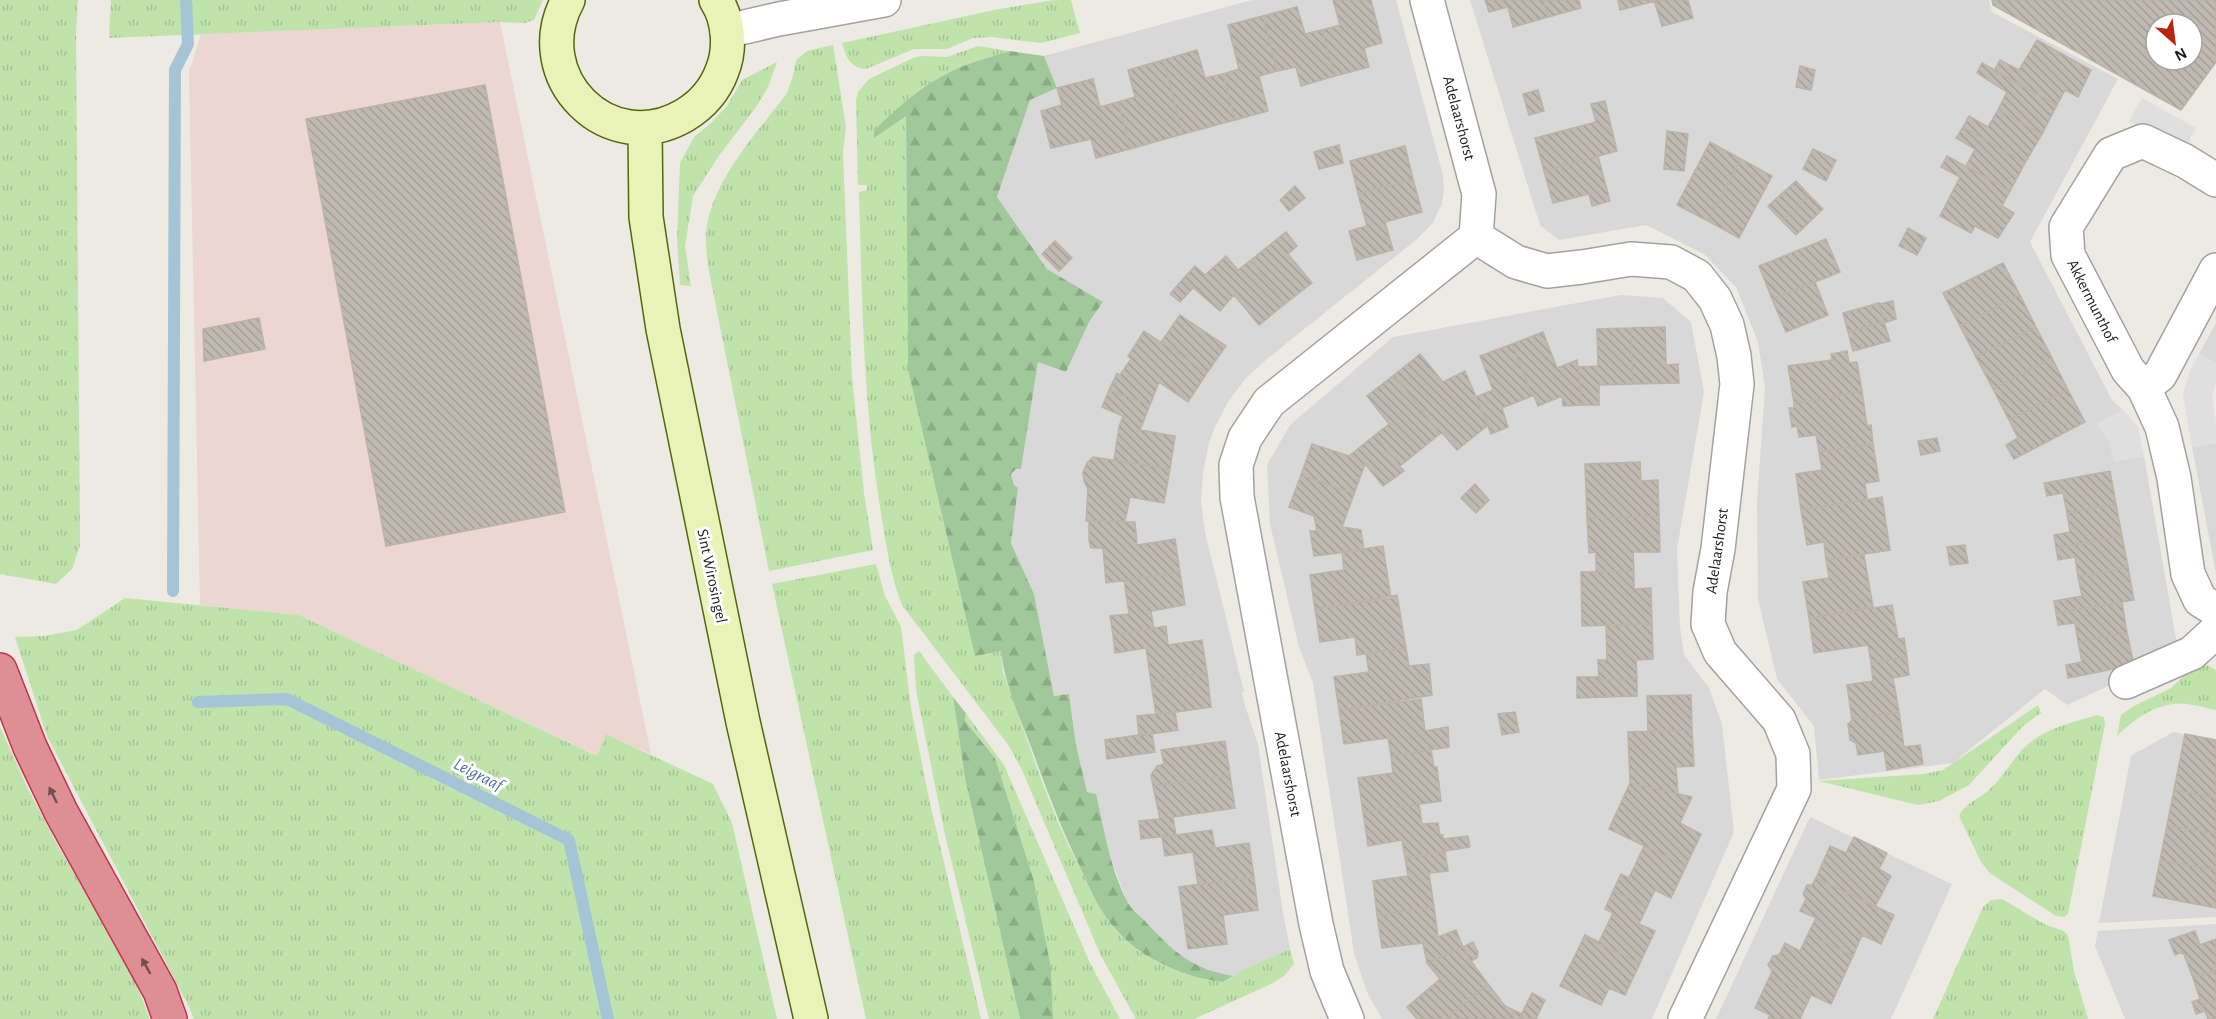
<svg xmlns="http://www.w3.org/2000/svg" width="2216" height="1019" font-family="'Alegreya Sans',sans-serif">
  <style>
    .residential { fill: #d9d8d8 }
    .commercial { fill: #ecd6d2 }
    .grass { fill: url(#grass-tufts) }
    .forest { fill: url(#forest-firs) }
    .parking { fill: #dfdfdf }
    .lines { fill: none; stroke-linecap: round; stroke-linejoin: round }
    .stream { stroke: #a5c5d7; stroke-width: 12 }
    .building { fill: url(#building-back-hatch); stroke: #bcb2a5; stroke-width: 1.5; fill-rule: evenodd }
    .minor-casing { stroke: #a2a2a2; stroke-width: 36 }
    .secondary-casing { stroke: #52670d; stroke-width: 36 }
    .motorway-casing { stroke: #c73251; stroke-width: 36 }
    .minor { stroke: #fff; stroke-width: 33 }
    .secondary { stroke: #e9f3b8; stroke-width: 33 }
    .motorway { stroke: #de8f93; stroke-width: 33 }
    .oneway { fill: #734f51 }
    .labels { text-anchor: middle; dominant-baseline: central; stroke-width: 6; stroke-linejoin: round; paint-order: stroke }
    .street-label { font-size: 16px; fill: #1b1b1b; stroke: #fff }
    .water-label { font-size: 18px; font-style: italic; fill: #516fa2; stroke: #fff }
  </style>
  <defs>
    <pattern id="grass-tufts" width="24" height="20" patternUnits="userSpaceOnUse" patternTransform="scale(1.5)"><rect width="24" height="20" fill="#bfe3ab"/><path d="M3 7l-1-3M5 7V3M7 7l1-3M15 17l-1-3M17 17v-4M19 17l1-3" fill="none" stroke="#a4c293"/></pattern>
    <pattern id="forest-firs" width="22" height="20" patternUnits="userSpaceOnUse" patternTransform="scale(1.5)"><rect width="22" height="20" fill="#a1c89a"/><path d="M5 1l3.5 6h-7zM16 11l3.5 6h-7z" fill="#8aab84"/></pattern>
    <pattern id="building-back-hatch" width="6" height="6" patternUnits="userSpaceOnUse" patternTransform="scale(1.5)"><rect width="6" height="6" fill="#c0b9b2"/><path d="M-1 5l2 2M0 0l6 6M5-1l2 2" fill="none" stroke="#a49e98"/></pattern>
  </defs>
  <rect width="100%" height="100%" fill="#eceae2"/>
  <path class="residential" d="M1252 0H1396L1443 175 1444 189 1442 204 1432 224 1417 239 1267 359 1246 378 1228 402 1214 429 1209 443 1203 473 1201 502 1205 532 1244 692 1242 693 1245 706 1258 744 1283 913 1290 949 1232 976 1219 974 1189 962 1164 942 1127 902 1087 793 1076 745 1069 694 1054 696 1034 594 1011 543 1018 488 1014 485 1011 474 1016 469H1021L1038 361 1066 372 1089 322 1103 302 1047 269 997 197 1030 99 1057 88 1044 56Z
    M1470 0H1989L1992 12 2118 79 2030 242 2112 400 2123 410 2097 424 2109 441 2114 461 2144 456 2178 650 2170 658 2067 705 2045 689 1953 763 1819 780 1814 726 1777 679 1758 599 1757 501 1765 388 1758 342 1736 287 1704 254 1646 225 1559 240 1540 225Z
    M1621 295 1663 298 1691 322 1704 392 1677 549 1680 627 1684 655 1709 688 1722 724 1734 832 1652 1019H1382L1367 992 1354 953 1313 683 1299 647 1270 524 1267 465 1290 425 1393 337Z
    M2216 323V363L2199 354Z
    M2216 443V574L2192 447Z
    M2173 732 2216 741V917L2099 923 2131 756Z
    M1810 817 1952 884 1891 1019H1716Z
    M2216 924V1019H2125L2095 946 2098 931Z"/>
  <path class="commercial" d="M500 22 651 754 606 734 598 756 299 615 200 605 189 72 201 34Z"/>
  <path class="grass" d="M0 0H78L76 33 80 545 72 569 56 584 0 574Z
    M111 0H543L534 20 525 23 500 22 109 38Z
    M1054 0H1071L1080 33 1041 43 992 37 973 38 947 49H914L866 69C850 68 846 57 842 43L999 9Z
    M833 45 846 127 843 153 852 377 864 493 873 550 769 571 708 266C707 255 705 244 706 233 712 179 756 135 787 93L793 76 796 60 807 51Z
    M978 46 1010 51C991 57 970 62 952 71 922 85 897 108 874 130L875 137 906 115 908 370 975 655 1001 651 1003 672C1023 727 1041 784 1065 838 1069 848 1075 857 1079 866 1091 890 1100 913 1118 933 1144 960 1187 979 1224 982L1241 971 1290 949 1294 964 1284 976 1271 984 1194 1019H1136L1101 956 1022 770 1009 746 902 605C889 572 886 542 880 507 863 403 862 297 859 192L867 190V185H858L856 100 858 92 869 79 911 59 920 56 947 57Z
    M777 62 768 87 756 107 718 157 693 196 685 246 691 286 680 285 677 238 680 163 694 137 711 123 727 106 742 80Z
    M876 564 885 596 901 627 911 708 929 799 981 1019H866L772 584Z
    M125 598 299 615 597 756 606 734 713 784 732 823 777 1019H194L188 1005 47 736 15 637 44 636 77 630Z
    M919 651 953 697 965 778 1020 1019H989L944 830 916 690 914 655Z
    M2199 661 2216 670V710C2203 708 2187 702 2174 704 2152 706 2132 721 2117 736L2121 715 2132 707 2171 688Z
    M2038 705 2041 713 2024 725 1969 785 1939 801 1918 805 1819 781 1924 774 1943 770Z
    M965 712 1004 765 1090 963 1120 1019H1053L1051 968 1034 881 995 758 965 721Z
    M2097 715 2104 717 2105 724 2068 914 2064 917 2056 916 1991 874 1981 862 1959 816C1966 802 1980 799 1990 789 2002 778 2011 762 2022 750 2041 729 2071 723 2097 715Z
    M0 727 28 789 56 842 134 978 150 1019H0Z
    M2002 899 2046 925 2064 931 2068 936 2074 971 2088 1019H1933L1983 907 1991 900Z"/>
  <path class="forest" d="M1010 51 1044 56 1057 88 1030 100 997 197 1047 269 1103 302 1089 322 1066 372 1038 362 1021 469H1016L1011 474 1014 485 1018 488 1011 543 1034 594 1054 696 1069 694 1076 745 1087 792 1096 794C1104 829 1110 868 1127 901 1130 908 1139 915 1145 921 1172 951 1192 969 1233 976L1223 982C1188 979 1142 959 1118 932 1100 913 1090 889 1079 865 1060 826 1046 788 1031 747 1019 716 1005 685 1001 651L975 656 908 370 906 116 874 138V130C897 108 922 85 952 71 970 62 991 57 1010 51Z
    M953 697 965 712V721L995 758 1034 881 1051 968 1053 1019H1020L965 778Z"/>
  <path class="parking" d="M2142 98 2196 128 2183 151 2129 121Z
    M2199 354 2216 363V383L2212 397 2216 422V443L2192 447 2183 395 2189 373Z
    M2123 410 2138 427 2144 456 2114 461 2109 441 2097 424Z"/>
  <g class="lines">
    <path class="stream" d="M173 591 175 70 188 44 186 0
      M198 702 287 699 569 840 608 1019"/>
  </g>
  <path class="building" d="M1333 0H1371L1382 43 1364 48 1369 67 1335 76 1322 30 1340 25Z
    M1485 0H1543L1548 17 1513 27 1508 7 1489 12Z
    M1543 0H1579L1581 8 1548 17Z
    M1618 0H1654L1655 1 1620 10Z
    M1688 0 1693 18 1662 26 1654 0Z
    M1992 0H2216V62L2181 110 1993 5ZM2156 24H2192V60H2156Z
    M1297 7 1305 34 1322 30 1335 76 1301 86 1296 67 1277 71 1263 16Z
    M1263 16 1277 71 1259 76 1268 111 1235 120 1223 74 1239 69 1228 25Z
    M2037 40 2091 70 2078 97 2065 90 2057 105 1994 71 2000 60 2019 70Z
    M1197 50 1205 78 1223 74 1235 120 1183 134 1163 60Z
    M1163 60 1183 134 1130 149 1118 102 1135 97 1128 70Z
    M1982 63 2057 105 2042 134 1998 110 2007 92 1977 73Z
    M1800 66 1815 70 1811 90 1796 87Z
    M1093 79 1100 107 1118 102 1130 149 1096 158 1091 139 1051 148 1041 111 1062 105 1057 88Z
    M485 85 565 512 386 546 306 119Z
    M1538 90 1544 111 1529 115 1523 94Z
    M1605 101 1617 151 1544 171 1535 138 1596 122 1591 104Z
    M1998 110 2042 134 2025 163 1963 127 1969 116 1988 127Z
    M1963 127 2025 163 2010 191 1966 166 1975 149 1956 138Z
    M1667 131 1688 134 1684 171 1664 169Z
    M1710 142 1741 159 1708 221 1677 205Z
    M1339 145 1343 163 1319 169 1314 152Z
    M1405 146 1413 179 1358 194 1350 161Z
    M1813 149 1836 160 1826 181 1803 169Z
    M1598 156 1610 201 1592 206 1589 194 1553 203 1544 171Z
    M1947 156 2010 191 2002 206 2014 213 1998 238 1975 226 1971 233 1940 216 1960 177 1941 167Z
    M1741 159 1772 176 1739 238 1708 221Z
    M1413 179 1422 212 1385 222 1393 250 1357 260 1349 231 1367 226 1358 194Z
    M1796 181 1809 195 1782 221 1768 206Z
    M1295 186 1305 198 1289 211 1280 200Z
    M1809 195 1823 209 1796 235 1782 221Z
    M1908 228 1926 238 1917 255 1899 246Z
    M1286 232 1297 246 1288 254 1312 283 1285 304 1251 260Z
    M1826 239 1840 272 1772 299 1759 266Z
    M1055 241 1072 258 1059 271 1042 254Z
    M1226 256 1238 270 1251 260 1285 304 1259 325 1234 295 1220 311 1183 279 1195 266 1205 275Z
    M2003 263 2020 295 1960 326 1943 293Z
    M1183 279 1193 288 1180 302 1170 294Z
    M1815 282 1828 315 1786 332 1772 299Z
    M2020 295 2036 327 1976 357 1960 326Z
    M1893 301 1896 319 1884 323 1879 304Z
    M1879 303 1884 322 1848 332 1843 313Z
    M1180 315 1226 346 1207 373 1161 342Z
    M259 318 265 349 204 361 203 329Z
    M1884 322 1890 341 1853 351 1848 332Z
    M1665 327 1666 365 1678 364 1679 383 1633 384 1631 328Z
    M2036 327 2052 358 1993 389 1976 357Z
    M1631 328 1633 384 1599 385V405H1582L1578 367 1598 366 1597 329Z
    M1144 331 1207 373 1188 402 1159 382 1150 405 1109 390 1117 373 1120 375 1131 359 1128 356Z
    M1543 332 1557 368 1577 360 1582 405 1563 406 1562 396 1538 406 1534 396H1532L1512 344Z
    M1512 344 1532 396 1502 408 1508 427 1491 434 1476 397 1493 390 1480 356Z
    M1847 351 1849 363 1857 362 1862 391 1839 395V397L1794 403 1788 366 1832 360 1831 354Z
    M1420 354 1443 382 1465 371 1488 425 1457 450 1442 433 1440 434 1394 375Z
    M2052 358 2068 390 2009 420 1993 389Z
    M1394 375 1440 434 1400 466 1375 435 1389 424 1367 396Z
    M1109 390 1150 405 1140 430 1175 436 1170 469 1114 460 1119 427 1123 416 1102 407Z
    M2068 390 2085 422 2014 459 2006 445 2018 438 2009 420Z
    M1862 391 1867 426 1871 425 1873 444 1819 452 1816 435 1799 437 1797 426 1792 427 1789 408H1794V403L1839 397V395Z
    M1375 435 1404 471 1383 486 1365 464 1354 494 1301 475 1312 444 1349 456Z
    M1937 438 1940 451 1921 455 1918 441Z
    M1873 444 1879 481 1865 483 1867 499 1801 510 1796 474 1822 470 1819 452Z
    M1093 457 1170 469 1164 503 1130 497 1125 521H1086L1088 489 1084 481 1083 472 1087 463Z
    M1640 462 1641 481 1658 480 1659 516 1587 518 1585 464Z
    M2110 471 2116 504 2067 513 2063 493 2047 496 2044 483Z
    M1301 475 1354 494 1342 527 1361 530 1364 550 1314 556 1310 531H1317L1314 516 1289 507Z
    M1475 484 1489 500 1476 513 1461 498Z
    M1882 497 1890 550 1826 560 1824 542 1807 545 1801 510Z
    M2116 504 2122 536 2056 548 2054 535 2070 532 2067 513Z
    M1659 516 1660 552H1633L1634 571 1596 572V552L1589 553 1587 518Z
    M1089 521 1135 522 1137 545 1175 539 1180 572 1106 583 1103 548H1091L1089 540Z
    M2122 536 2128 567 2078 577 2075 557 2058 560 2056 548Z
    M1965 545 1968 563 1950 565 1947 547Z
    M1383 546 1391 598 1315 609 1310 575 1344 570 1342 552Z
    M1864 555 1873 607 1809 618 1803 582 1829 578 1826 560Z
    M2128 567 2134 600 2056 613 2054 601 2082 596 2078 577Z
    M1634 571V589L1651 588 1652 624 1582 626 1581 572Z
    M1180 572 1185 605 1151 611 1154 629 1113 635 1110 616 1129 614 1124 580Z
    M1397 595 1406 648 1357 655 1355 637 1320 642 1315 609Z
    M2122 602 2127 633 2078 642 2075 623 2058 625 2056 613Z
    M1892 605 1898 639 1904 638 1907 657 1871 663 1868 645 1814 653 1809 618Z
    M1652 624 1653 659 1636 660 1637 679 1599 680 1598 660H1607L1606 625Z
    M1166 626 1168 645 1202 640 1207 673 1151 682 1146 648 1115 653 1113 635Z
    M2127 633 2134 665 2068 678 2066 665 2082 662 2078 642Z
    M1406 648 1409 666 1429 664 1432 695 1339 710 1334 677 1369 672 1366 654Z
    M1907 657 1909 675 1893 678 1899 712 1852 720 1847 685 1873 681 1871 663Z
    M1207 673 1211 707 1156 715 1151 682Z
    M1577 677H1599V680L1637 679V696L1577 698Z
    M1691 695 1692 730 1648 731 1647 696Z
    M1421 699 1425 731 1448 727 1449 747 1391 756 1388 738 1344 744 1339 710Z
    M1175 712 1178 730 1139 736 1137 716Z
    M1515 712 1519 732 1502 735 1498 714Z
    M1899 712 1904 747 1920 745 1923 764 1887 770 1884 751 1858 755 1856 743 1850 740 1848 724 1852 720Z
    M1692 730 1694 766 1676 767 1678 794 1630 783 1628 732Z
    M1152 733 1155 752 1107 759 1105 740Z
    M2185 734 2216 740V798L2174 790Z
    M1225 741 1230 775 1153 786 1151 775 1157 766 1164 764 1161 750Z
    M1431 750 1434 767H1437L1441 801 1363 812 1358 778 1393 773 1391 756Z
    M1230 775 1235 808 1173 817 1176 835 1141 839 1139 821 1160 819 1153 786Z
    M1630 783 1692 797 1680 823 1701 834 1686 866 1609 829Z
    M2174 790 2216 798V834L2167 825Z
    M1419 804 1422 824 1438 823 1440 835H1443V839L1468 836 1470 847 1405 858 1402 840 1368 846 1363 812Z
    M2167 825 2216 834V870L2160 860Z
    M1212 830 1215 848 1249 843 1254 877 1198 885 1193 852 1165 856 1162 837Z
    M1854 837 1887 853 1879 869 1891 876 1875 907 1816 878 1830 846 1846 853Z
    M1644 846 1686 866 1671 898 1655 890 1647 907 1613 891 1621 874 1629 878Z
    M1445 852 1448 871 1429 873 1434 907 1377 915 1373 881 1408 876 1405 858Z
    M2160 860 2216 870V908L2153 896Z
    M1254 877 1258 910 1223 915 1227 944 1188 949 1179 887Z
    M1816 878 1894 915 1881 944 1862 935 1853 956 1808 934 1816 918 1800 911 1806 899 1803 894 1807 885H1812Z
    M1613 891 1647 907 1639 924 1655 931 1640 963 1584 937 1585 935 1599 942 1613 913 1605 909Z
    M1434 907 1438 937 1456 930 1463 947 1427 963 1423 943 1382 948 1377 915Z
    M2195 931 2200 945 2216 939V970L2193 978 2183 952 2175 955 2169 940Z
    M1808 934 1853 956 1831 1004 1770 976 1772 971 1768 965 1773 956 1779 955 1785 943 1800 951Z
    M1584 937 1640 963 1625 995 1609 988 1601 1005 1560 986Z
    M1473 942 1478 952 1477 958 1471 961 1463 947Z
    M1463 947 1471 961 1488 984 1445 1019H1417L1407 1007 1440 979 1427 963Z
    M2216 970V1000L2194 1008 2192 1002 2200 999 2193 978Z
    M1770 976 1811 995 1800 1019H1768L1770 1015 1755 1008Z
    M1488 984 1505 1006 1522 1014 1519 1019H1445Z
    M1532 993 1545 1000 1536 1019H1519Z
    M2216 1000V1019H2208L2205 1011 2196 1014 2194 1008Z"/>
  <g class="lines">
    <defs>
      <path id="minor" d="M727 31 779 19 884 0
        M2216 180 2185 161 2143 141 2111 154 2066 227 2068 255 2128 370 2144 388 2162 427 2174 478 2188 574 2200 600 2216 610
        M1476 237 1516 262 1547 271 1582 267 1631 259 1671 262 1697 276 1715 299 1727 325 1734 356 1737 384 1718 549 1710 592 1708 624 1720 652 1779 720 1793 754 1794 789 1685 1019
        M2144 388 2160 375 2216 270
        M2126 682 2192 653 2216 631
        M1347 1019 1327 971 1316 924 1237 497 1236 465 1245 438 1269 402 1476 237 1479 194 1427 0"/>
      <path id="secondary" d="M568 0C526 77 609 160 685 115 703 104 715 90 722 71 731 49 729 20 716 0
        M645 129 646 217 663 329 743 722 811 1019"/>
      <path id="motorway" d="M0 670 30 747 61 812 160 991 170 1019"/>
    </defs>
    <use href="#minor" class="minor-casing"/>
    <use href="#secondary" class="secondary-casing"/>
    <use href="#motorway" class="motorway-casing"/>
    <use href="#minor" class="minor"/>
    <use href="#secondary" class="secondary"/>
    <use href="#motorway" class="motorway"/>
  </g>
  <defs><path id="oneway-solid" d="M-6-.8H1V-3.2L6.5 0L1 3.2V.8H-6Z" transform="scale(1.5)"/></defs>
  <g class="oneway">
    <use href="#oneway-solid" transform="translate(53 795) rotate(-116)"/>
    <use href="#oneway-solid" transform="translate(146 966) rotate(-119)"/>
  </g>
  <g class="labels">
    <g class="street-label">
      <text transform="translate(1459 118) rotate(75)">Adelaarshorst</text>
      <text transform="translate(2092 301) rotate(63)">Akkermunthof</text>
      <text transform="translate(1717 551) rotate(-82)">Adelaarshorst</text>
      <text transform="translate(712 576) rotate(78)">Sint Wirosingel</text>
      <text transform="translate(1288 774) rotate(79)">Adelaarshorst</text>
    </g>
    <g class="water-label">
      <text transform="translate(478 775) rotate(27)">Leigraaf</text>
    </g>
  </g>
  <g transform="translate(2174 42) rotate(152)"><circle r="28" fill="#ffffff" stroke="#a4a4a4" stroke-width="1.5"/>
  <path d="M0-4.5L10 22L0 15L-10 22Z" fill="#b62610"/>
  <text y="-9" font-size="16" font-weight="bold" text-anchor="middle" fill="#1b1b1b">N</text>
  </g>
</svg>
